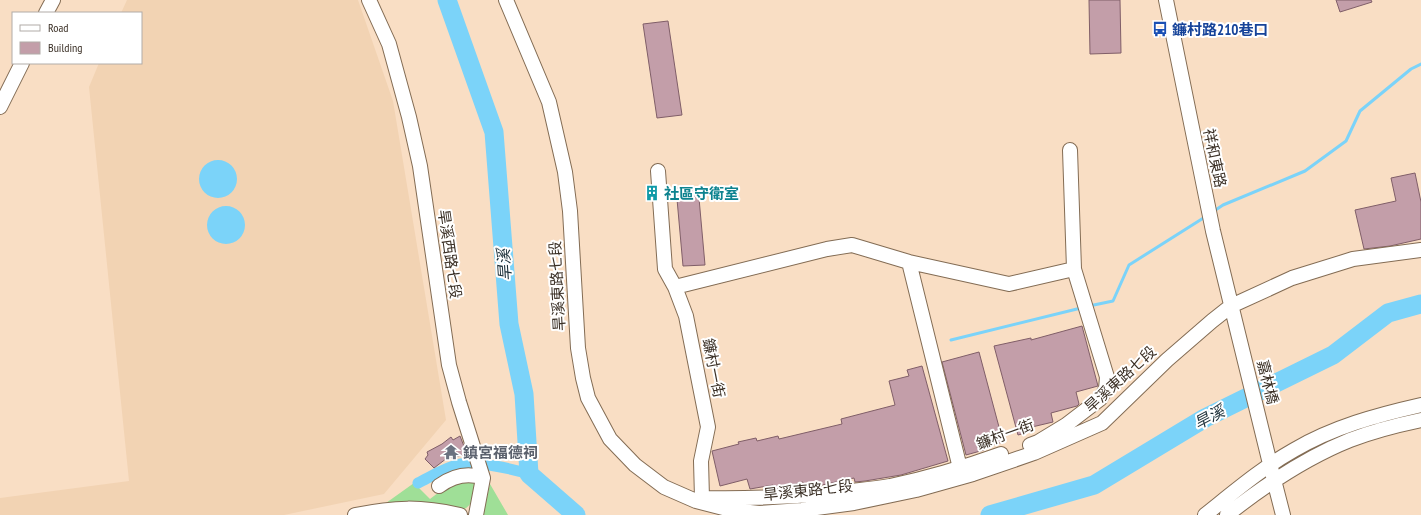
<svg xmlns="http://www.w3.org/2000/svg" width="1421" height="515" font-family="'PT Sans Narrow','Noto Sans TC',sans-serif">
  <style>
    .built { fill: #f2d3b3 }
    .green { fill: #9fdf97 }
    .water { fill: #7bd3f9 }
    .lines { fill: none; stroke-linecap: round; stroke-linejoin: round }
    .stream { stroke: #7bd3f9; stroke-width: 3 }
    .canal { stroke: #7bd3f9; stroke-width: 11 }
    .river { stroke: #7bd3f9; stroke-width: 19 }
    .building { fill: #c39ea9; stroke: #805e68 }
    .minor-casing { stroke: #836c54; stroke-width: 16 }
    .minor { stroke: #fff; stroke-width: 14 }
    .labels { text-anchor: middle; dominant-baseline: central; stroke-width: 4; stroke-linejoin: round; paint-order: stroke }
    .transit-label { font-size: 15px; font-weight: bold; fill: #164399; stroke: #fff; text-anchor: start }
    .street-label { font-size: 15px; fill: #3b3026; stroke: #fff }
    .culture-label { font-size: 15px; font-weight: bold; fill: #0d838f; stroke: #fff; text-anchor: start }
    .worship-label { font-size: 15px; font-weight: bold; fill: #5b616d; stroke: #fff; text-anchor: start }
    .water-label { font-size: 16px; font-style: italic; fill: #1b2f38; stroke: #fff }
  </style>
  <rect width="100%" height="100%" fill="#f9dec4"/>
  <path class="built" d="M127 0H358L393 101 446 420 384 494 284 515H0V498L129 481 89 87 99 63H141V13H121Z"/>
  <path class="green" d="M476 481C475 491 474 505 464 509L386 503 414 483 430 499 451 483Z
    M490 484 508 515H483Z"/>
  <path class="water" d="M199 179a19 19 0 1 1 38 0a19 19 0 1 1-38 0Z
    M207 225a19 19 0 1 1 38 0a19 19 0 1 1-38 0Z"/>
  <g class="lines">
    <path class="stream" d="M1214 211 1223 205 1305 171 1346 141 1360 111 1411 69 1421 64
      M1089 306 1113 301 1129 265 1205 217
      M951 340 1081 308"/>
    <path class="canal" d="M418 483C432 476 446 467 461 464 477 461 513 469 529 474"/>
    <path class="river" d="M447 0 494 132 509 324 524 394 529 474 576 515
      M990 515 1094 485 1205 418 1333 355 1388 313 1421 304"/>
  </g>
  <path class="building" d="M1089 0H1120L1121 53 1090 54Z
    M1336 0H1371L1372 2 1340 12Z
    M668 21 682 115 657 118 643 24Z
    M1415 173 1421 202V239L1390 246 1364 249 1355 210 1396 201 1391 178Z
    M698 187 705 265 683 266 676 188Z
    M1082 326 1098 386 1076 392 1079 404 1077 406 1051 413 1053 422 1032 427 1033 431 1018 435 994 346 1031 338V340Z
    M979 352 1003 442 983 448 984 450 966 455 942 362Z
    M922 366 948 461 901 475 865 481 855 482 854 478 822 485 804 487 803 482 779 488 774 489 773 485 750 489 747 479 720 486 712 451 739 444 738 442 756 438 757 441 778 436 779 439 842 424 841 419 895 405 889 381 909 376 907 370Z
    M460 436 467 454 451 458V455L434 468 425 459 428 455 427 452 442 444 451 437 453 440Z"/>
  <g class="lines">
    <defs>
      <path id="minor" d="M369 0 389 44 409 117 420 166 449 365 459 402 483 478 476 515
        M506 0 549 102 565 172 570 211 578 348 583 378 588 398 610 439 635 465 664 487 696 501 731 510 759 513 802 510 854 503 916 490 973 474 1034 453 1102 423 1167 360 1212 321 1231 306 1292 278 1353 259 1421 250
        M1166 0 1213 231 1274 480 1283 515
        M46 13 53 0
        M0 107 22 63
        M658 171 665 269 675 287 686 316 708 427 701 461 702 498C749 499 795 497 842 492 858 490 874 489 890 486 928 478 965 467 1001 454
        M909 262 960 468
        M675 287 827 249 852 245 909 262 1009 284 1074 269
        M1030 445 1038 442 1066 425 1100 399 1106 389 1107 377 1074 269 1070 150
        M439 486C453 476 467 472 483 478
        M355 515C395 507 420 506 460 515
        M1205 515C1234 492 1262 468 1294 450 1333 427 1377 415 1421 405
        M1227 515C1265 485 1305 458 1350 440 1373 431 1397 425 1421 420"/>
    </defs>
    <use href="#minor" class="minor-casing"/>
    <use href="#minor" class="minor"/>
  </g>
  <defs>
    <symbol id="bus-bare" viewBox="-9 -9 18 18"><path d="M-5-6H5V4H4V6H2V4H-2V6H-4V4H-5ZM-3.5-4V0h7V-4ZM-3.5 1.2v1.5H-2V1.2ZM2 1.2v1.5H3.5V1.2Z" fill="#1a4fb4" stroke="#fff" stroke-width="2.5" paint-order="stroke"/></symbol>
    <symbol id="building-bare" viewBox="-9 -9 18 18"><path d="M-4-6H4V6H1V3H-1V6H-4ZM-2.5-4.3h1.7v1.8h-1.7ZM.8-4.3h1.7v1.8H.8ZM-2.5-1h1.7V.8h-1.7ZM.8-1h1.7V.8H.8Z" fill="#0f9aa8" stroke="#fff" stroke-width="2.5" paint-order="stroke"/></symbol>
    <symbol id="temple-bare" viewBox="-9 -9 18 18"><path d="M0-6L5-2H3V0L6.5 2.5H4V6H1.5V3h-3V6H-4V2.5H-6.5L-3 0V-2H-5Z" fill="#6b7280" stroke="#fff" stroke-width="2.5" paint-order="stroke"/></symbol>
  </defs>
  <g fill-rule="evenodd">
    <use href="#bus-bare" x="1149" y="18" width="22" height="22"/>
    <use href="#building-bare" x="641" y="182" width="22" height="22"/>
    <use href="#temple-bare" x="440" y="441" width="22" height="22"/>
  </g>
  <g class="labels">
    <g class="transit-label">
      <text x="1172" y="29">鐮村路210巷口</text>
    </g>
    <g class="street-label">
      <text transform="translate(1215 158) rotate(78)">祥和東路</text>
      <text transform="translate(450 254) rotate(82)">旱溪西路七段</text>
      <text transform="translate(557 286) rotate(-93)">旱溪東路七段</text>
      <text transform="translate(714 368) rotate(79)">鐮村一街</text>
      <text transform="translate(1120 379) rotate(-42)">旱溪東路七段</text>
      <text transform="translate(1268 382) rotate(76)">嘉林橋</text>
      <text transform="translate(1005 434) rotate(-20)">鐮村一街</text>
      <text transform="translate(808 490) rotate(-6)">旱溪東路七段</text>
    </g>
    <g class="culture-label">
      <text x="664" y="193">社區守衛室</text>
    </g>
    <g class="worship-label">
      <text x="463" y="452">鎮宮福德祠</text>
    </g>
    <g class="water-label">
      <text transform="translate(504 265) rotate(-94)">旱溪</text>
      <text transform="translate(1209 417) rotate(-28)">旱溪</text>
    </g>
  </g>
  <rect x="12" y="12" width="130" height="52" fill="#ffffff" stroke="#b1aca8"/>
  <rect x="20" y="25" width="20" height="6" fill="#ffffff" stroke="#b1aca8"/>
  <text x="48" y="32" font-size="12" fill="#3b3026">Road</text>
  <rect x="20" y="42" width="20" height="12" fill="#c39ea9" stroke="#b1aca8"/>
  <text x="48" y="52" font-size="12" fill="#3b3026">Building</text>
</svg>
